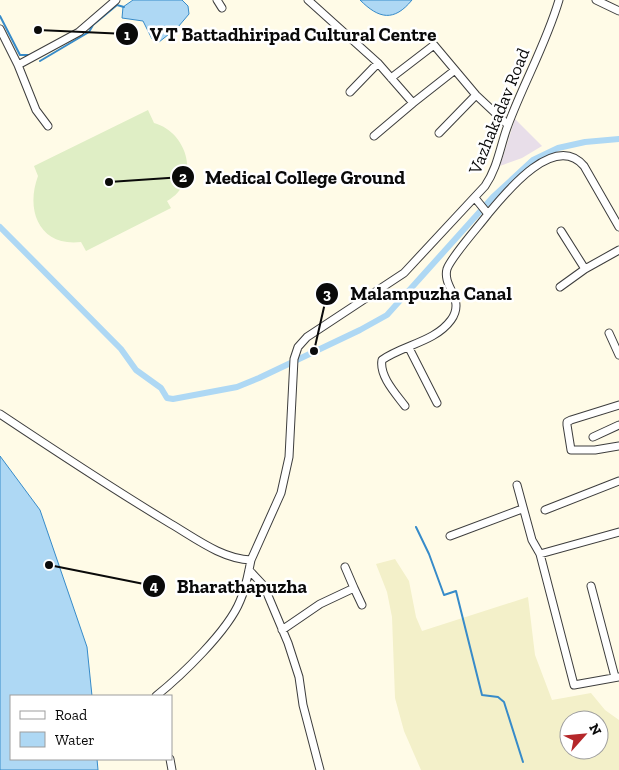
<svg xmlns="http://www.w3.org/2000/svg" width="619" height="770" font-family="'Zilla Slab',serif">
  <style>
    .industrial { fill: #e8dee9 }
    .farmland { fill: #f3f0c9; fill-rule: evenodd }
    .pitch { fill: #dfeec5 }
    .water { fill: #aed8f4; stroke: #378bc9 }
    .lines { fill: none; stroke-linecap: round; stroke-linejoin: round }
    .stream { stroke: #378bc9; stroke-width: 2 }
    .canal { stroke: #aed8f4; stroke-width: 6 }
    .minor-casing { stroke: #3d3d3d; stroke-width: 9 }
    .minor { stroke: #fff; stroke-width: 7 }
    .labels { text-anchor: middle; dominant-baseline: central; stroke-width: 5; stroke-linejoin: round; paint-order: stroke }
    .street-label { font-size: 18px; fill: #0a0a0a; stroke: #fff }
    .leader { fill: none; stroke: #0a0a0a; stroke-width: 2 }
    .callout-dot { fill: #0a0a0a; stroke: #fff; stroke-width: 2 }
    .mark-label { font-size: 15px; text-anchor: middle; font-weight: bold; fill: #fff }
    .callout-label { font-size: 19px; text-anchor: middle; font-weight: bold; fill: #0a0a0a; stroke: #fff; stroke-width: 5; stroke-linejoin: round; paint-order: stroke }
  </style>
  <rect width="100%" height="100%" fill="#fffbe7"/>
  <path class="industrial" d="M515 119 542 146 522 158 500 166Z"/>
  <path class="farmland" d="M395 559 409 581 416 617 422 631 528 597 535 655 552 700 591 693 605 710 619 720V770H421L404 731 395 698 392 617 387 592 376 564ZM569 720H599V750H569Z"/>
  <path class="pitch" d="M148 110 154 123C188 132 202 182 167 201L171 208 86 251 81 242C40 247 25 211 38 176L34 166Z"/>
  <path class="water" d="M133 0H182L188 6 189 14 178 27 159 42 152 39 143 21 122 18 123 7Z
    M360 0H412C394 22 379 19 360 0Z
    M0 456 40 510 87 647 92 696H11V759H97L98 770H0Z"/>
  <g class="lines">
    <path class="stream" d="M0 16 20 55H31
      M40 61 89 32 93 25 117 5 124 7
      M416 527 429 554 444 595 456 591 482 695 498 697 504 702 523 762"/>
    <path class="canal" d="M0 227 121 349 136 370 161 388 167 398 173 399 237 387 259 378 360 330 387 315 493 197 533 160 558 148 585 142 619 139"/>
    <defs>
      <path id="minor" d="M217 0 222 8
        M308 0 378 63 413 103 455 70 476 95 508 125
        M596 0 619 11
        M0 29 18 65 36 110 48 126
        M18 65 79 32 116 0
        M391 78 434 45 455 70
        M350 92 378 63
        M439 133 476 95
        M374 136 413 103
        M475 198 488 214C507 191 555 132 584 166L619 227
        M561 231 585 269 619 250
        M560 287 585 269
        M609 333 619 355
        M409 348 437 403
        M619 405 571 420 567 422V425L571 450H595L619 446
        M405 406C396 394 379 376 382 360 403 345 435 342 451 320 466 299 442 287 447 269 451 257 479 226 488 214
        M0 414C57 452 113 489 171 524 195 538 222 559 251 560 248 574 246 588 240 601 228 631 181 676 156 696
        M593 437 619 425
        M517 485 532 540 540 554 574 685 619 677
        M545 510 619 481
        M450 536 522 509
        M540 554 619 532
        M251 560 281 493 289 457 294 359 298 347 307 337 404 273 485 186C498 167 500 146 508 125 524 82 546 44 559 0
        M345 567 354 588
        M249 570 264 586 288 643 299 677 303 705 320 770
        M591 586 615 677
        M282 630 320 604 354 588 362 605
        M170 759 172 770"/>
    </defs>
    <use href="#minor" class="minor-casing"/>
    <use href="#minor" class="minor"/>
  </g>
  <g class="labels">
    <g class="street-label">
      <text transform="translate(499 111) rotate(-68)">Vazhakadav Road</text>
    </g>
  </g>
  <path class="leader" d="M38 30L127 34M109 182L183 177M314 351L327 294M49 565L154 586"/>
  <g class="callout-dot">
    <circle cx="38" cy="30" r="5"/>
    <circle cx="109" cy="182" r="5"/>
    <circle cx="314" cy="351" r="5"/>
    <circle cx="49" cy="565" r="5"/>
    <circle cx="127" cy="34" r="12"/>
    <circle cx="183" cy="177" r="12"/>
    <circle cx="327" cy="294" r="12"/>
    <circle cx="154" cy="586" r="12"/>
  </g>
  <g class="mark-label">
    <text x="127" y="40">1</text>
    <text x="183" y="182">2</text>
    <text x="327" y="299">3</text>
    <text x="154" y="591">4</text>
  </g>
  <g class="callout-label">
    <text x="293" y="41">V T Battadhiripad Cultural Centre</text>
    <text x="305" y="184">Medical College Ground</text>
    <text x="431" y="300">Malampuzha Canal</text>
    <text x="242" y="593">Bharathapuzha</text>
  </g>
  <rect x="10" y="695" width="162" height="65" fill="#ffffff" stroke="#9d9d9d"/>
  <rect x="20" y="711" width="25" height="8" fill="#ffffff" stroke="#9d9d9d"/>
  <text x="55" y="720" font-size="15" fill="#0a0a0a">Road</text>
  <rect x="20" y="732" width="25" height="15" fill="#aed8f4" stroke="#9d9d9d"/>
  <text x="55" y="745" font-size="15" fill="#0a0a0a">Water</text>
  <g transform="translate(584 735) rotate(63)"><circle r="24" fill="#ffffff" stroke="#9d9d9d"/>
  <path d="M0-4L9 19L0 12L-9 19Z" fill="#b5272a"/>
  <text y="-8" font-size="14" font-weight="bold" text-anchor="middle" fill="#0a0a0a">N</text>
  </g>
</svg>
